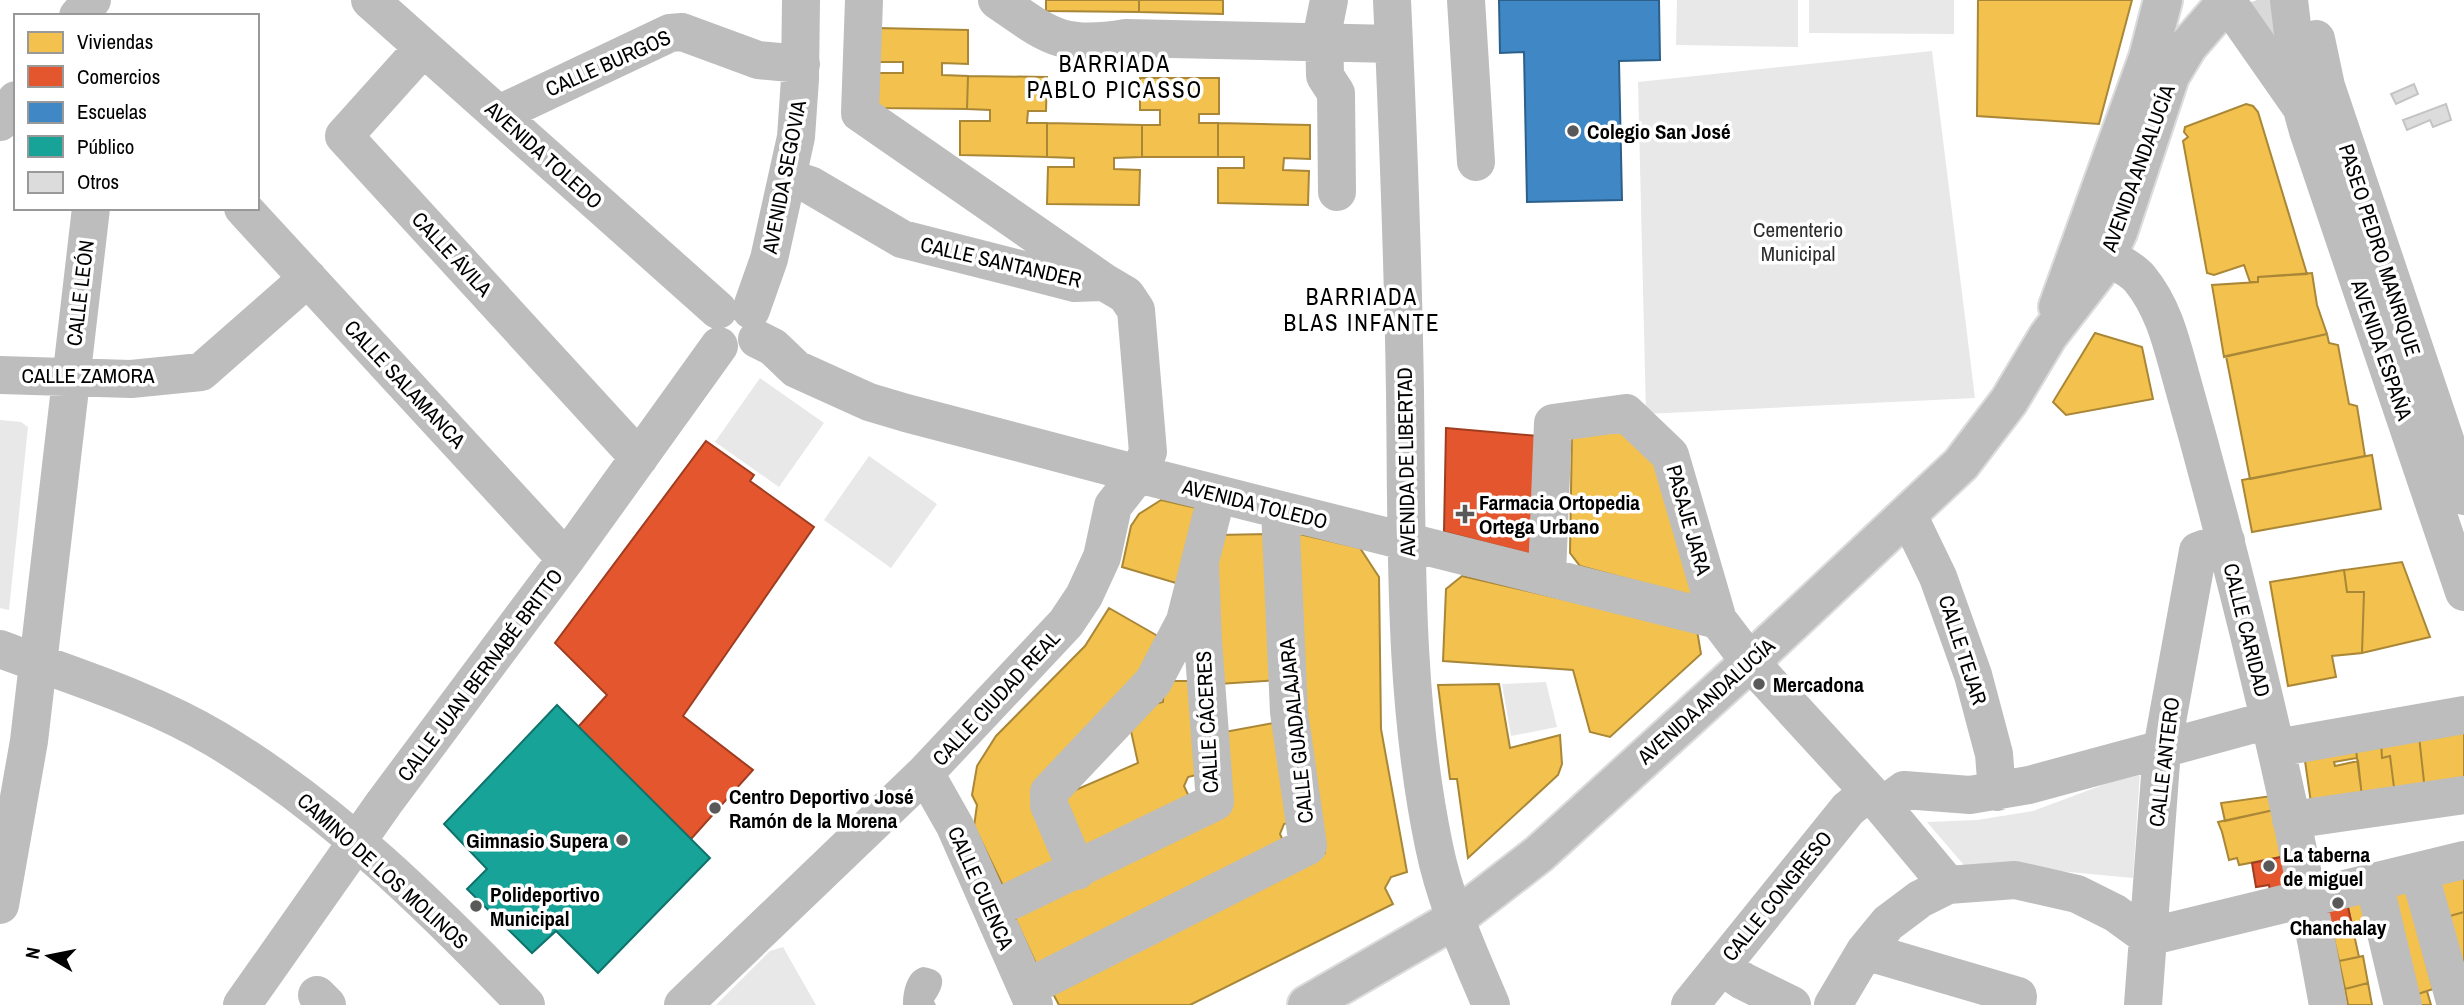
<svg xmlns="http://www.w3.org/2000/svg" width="2464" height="1005" font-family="'Archivo Narrow',sans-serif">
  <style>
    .green { fill: #e8e8e8 }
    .water { fill: #bababa }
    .homes { fill: #f2c14e; stroke: #a98737; stroke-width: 2 }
    .shops { fill: #e4572e; stroke: #a03d20; stroke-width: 2 }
    .schools { fill: #3f88c5; stroke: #2c5f8a; stroke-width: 2 }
    .public { fill: #17a398; stroke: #10726a; stroke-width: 2 }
    .building { fill: #dcdcdc; stroke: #c4c4c4; stroke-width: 2 }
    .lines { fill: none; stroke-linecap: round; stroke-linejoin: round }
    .minor-tunnel { stroke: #d9d9d9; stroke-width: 38; stroke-dasharray: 38 19; stroke-linecap: butt }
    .major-casing { stroke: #dbdbdb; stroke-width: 42 }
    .minor { stroke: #bdbdbd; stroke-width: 38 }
    .major { stroke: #bdbdbd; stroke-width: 38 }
    .poi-dot { fill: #595959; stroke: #fff; stroke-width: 2.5 }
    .labels { text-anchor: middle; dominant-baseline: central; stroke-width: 7; stroke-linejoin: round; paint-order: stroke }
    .street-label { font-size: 21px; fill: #000; stroke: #fff }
    .poi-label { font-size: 21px; font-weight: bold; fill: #000; stroke: #fff; text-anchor: start }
    .park-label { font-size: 21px; fill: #2d2d2d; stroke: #fff }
    .neighbourhood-label { font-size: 23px; letter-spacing: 2px; fill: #000; stroke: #fff }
  </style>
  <rect width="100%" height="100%" fill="#fff"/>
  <path class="green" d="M1677 0H1798V47L1676 45Z
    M1809 0H1954V34L1809 33Z
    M1932 51 1975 398 1646 414 1638 82Z
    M760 378 824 423 779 487 715 442Z
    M0 420 21 422 28 427 9 610 0 608Z
    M869 456 937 504 891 568 824 520Z
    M1546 682 1557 727 1511 736 1502 684Z
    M2140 771 2133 878 2048 870 1969 871 1927 822 1977 820 2033 811Z
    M783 947 816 1005H716L770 951Z"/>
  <path class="water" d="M923 967C947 970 946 984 934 1001L936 1005H903C903 991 907 970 923 967Z"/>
  <path class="homes" d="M1046 0H1139V12L1046 11Z
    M1139 0H1223V14L1139 12Z
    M1978 0H2132L2099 124 1977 116Z
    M877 28 968 30V64L942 63V75L968 76 967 109 876 108 877 73H903V62H876Z
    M968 76 1047 77 1046 111H1028L1027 123H1047V157L960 155V121H990V110L967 109Z
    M1140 78H1219V114H1199V123H1218V157H1142V125H1160V110H1140Z
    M2246 104 2253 106 2258 112 2307 274 2258 277V282H2250L2244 265 2214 275 2207 273 2183 141 2188 137 2184 132 2185 127Z
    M1047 123 1142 125V157L1114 158V169L1140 170 1139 205 1047 204 1048 167H1074V158L1047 157Z
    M1218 123 1310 125V159L1284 158 1283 170 1309 171 1308 205 1218 203V168H1244V157H1218Z
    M2312 273 2317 305 2327 334 2224 357 2212 285 2258 282V277Z
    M2095 333 2142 347 2153 399 2066 415 2053 402Z
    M2327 334 2329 343 2338 345 2349 404 2357 406 2365 456 2250 479 2226 356Z
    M1626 424 1665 464 1699 585 1690 596 1580 566 1570 553 1572 431Z
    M2372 455 2381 509 2252 532 2242 480Z
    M1161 500 1201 509 1186 586 1122 567 1131 526 1139 514Z
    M1295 533 1360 548 1379 577 1381 729 1407 872 1391 877 1385 888 1393 904 1190 1005H1059L1051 990 1325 853 1300 713Z
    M1268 534 1278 680 1219 684 1217 535Z
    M2402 562 2430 637 2362 653 2364 592H2347L2344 570Z
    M2344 570 2347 592H2364L2362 653 2332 656 2336 677 2288 686 2270 582Z
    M1462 576 1697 630 1701 654 1610 737 1590 732 1573 670 1443 661 1446 589Z
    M1109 608 1163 639 1043 823 1064 862 1006 892 974 826 977 805 972 795 977 766 996 736 1085 646Z
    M1164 681H1195L1204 773 1188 777 1184 786 1192 803 1083 856 1057 798 1138 763 1129 722 1139 708 1163 702Z
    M1499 684 1510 748 1560 735 1562 764 1558 775 1468 858 1457 779H1450L1438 685Z
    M1279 722 1296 821 1284 824 1280 834 1285 845 1038 968 1013 914 1232 806 1219 733Z
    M2464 729V785L2425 791 2419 736Z
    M2419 736 2425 791 2395 795 2390 756 2382 758 2381 740Z
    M2381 740 2382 758 2390 756 2395 795 2363 803 2355 743Z
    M2356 746 2357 758 2334 762 2335 766 2358 761 2362 797 2311 803 2304 754Z
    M2271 796 2274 810 2225 821 2221 803Z
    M2274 810 2281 857 2239 865 2237 858 2229 860 2222 832 2218 822Z
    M2464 866V912L2443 918 2429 875Z
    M2405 884 2433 989 2409 997 2382 887Z
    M2364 893 2373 925 2353 930 2346 898Z
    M2464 912V989L2443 918Z
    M2353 930 2359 957 2339 961 2333 935Z
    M2363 956 2368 983 2345 989 2339 961Z
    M2368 983 2372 1005H2348L2345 989Z
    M2427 991 2431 1005H2411L2409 997Z"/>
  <path class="shops" d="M1446 428 1537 436 1538 556 1444 532Z
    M706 441 754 475 750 481 814 527 683 716 753 770 691 839 578 727 607 695 555 643Z
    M2281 857 2291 895 2271 898 2269 885 2256 887 2252 863Z
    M2346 898 2353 930 2333 935 2325 903Z"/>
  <path class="schools" d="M1499 0H1659L1660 60 1619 61 1622 200 1527 202 1524 52 1500 53Z"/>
  <path class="public" d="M557 705 710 858 598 973 556 931 532 953 467 889 487 869 444 824Z"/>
  <path class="building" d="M2414 84 2418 94 2396 104 2391 94Z
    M2446 104 2451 120 2433 127 2430 120 2407 130 2403 120Z"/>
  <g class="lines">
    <path class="minor-tunnel" d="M2257 0 2283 70"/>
    <defs>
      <path id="major" d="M2058 307 2148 58 2163 0
        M1307 1005 1455 919 1539 854 1750 662 1961 464 2009 401 2048 336 2102 266 2118 232 2170 76 2188 46 2227 1"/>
    </defs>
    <use href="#major" class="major-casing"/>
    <path class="minor" d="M370 0 718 310
      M997 0C1048 35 1060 49 1126 38L1394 44
      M1329 0 1324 25 1325 76 1336 93 1337 192
      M1392 0C1398 130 1403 261 1405 392 1407 542 1403 697 1434 846 1445 901 1469 953 1491 1005
      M1466 0 1476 162
      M2289 0 2302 109 2308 131 2464 592
      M2227 1 2299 104
      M78 16 92 0
      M2316 39 2326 86 2464 496
      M423 48 344 136 639 458
      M499 114 670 33 682 32 758 60 801 64
      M0 122 16 100
      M788 178 810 185 902 239 1075 283 1101 282
      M243 208 566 559
      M2101 225C2091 263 2122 257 2140 279 2162 306 2170 337 2179 370 2238 579 2290 791 2328 1005
      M751 310 769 259 796 137 800 79 801 0
      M757 339 773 347 796 369 869 402 906 413 1138 474 1718 620 1750 662 1882 806 1948 885
      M0 375 131 379 201 372 308 278
      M1908 515 1938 577 1973 675 1994 754 1997 792
      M1547 576 1553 423 1626 413 1670 455 1718 620
      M0 649C72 676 149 699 216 739 333 809 432 907 526 1005
      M2276 748 2464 715
      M925 773 955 826 1034 1005
      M1882 806 1904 790 1970 795 2029 785 2269 720
      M2291 820 2464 795
      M1077 871 1049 805V792L1153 682 1185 621 1217 494
      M2419 871 2456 1005
      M2374 882 2403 1005
      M0 905 29 741 91 208
      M992 910 1215 802 1203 641 1200 565
      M2148 937 2464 860
      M1865 951 2018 996 2017 1005
      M1721 966 1743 981 1792 1005
      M1027 988 1308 846 1289 712 1280 510
      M317 995 327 1005
      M242 1005 384 803 566 559 719 346
      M683 1005 925 773 1066 623 1084 596 1102 557 1113 506 1138 474 1148 452 1136 310 1126 295 1104 282 860 113 864 0
      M1690 1005 1848 809 1869 792
      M1833 1005 1865 951 1888 923 1920 899 1948 885 2015 880 2077 894 2115 913 2148 937
      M2143 1005 2162 749 2198 551 2226 541"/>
    <use href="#major" class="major"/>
  </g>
  <g class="poi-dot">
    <circle cx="1573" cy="131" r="7"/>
    <path d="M1461.5 503.5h7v7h7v7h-7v7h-7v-7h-7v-7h7z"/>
    <circle cx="1759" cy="684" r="7"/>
    <circle cx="715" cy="808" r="7"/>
    <circle cx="622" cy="840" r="7"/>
    <circle cx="2269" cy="866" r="7"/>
    <circle cx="2338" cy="903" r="7"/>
    <circle cx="476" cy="906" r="7"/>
  </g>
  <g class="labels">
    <g class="street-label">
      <text transform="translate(608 63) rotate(-24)">CALLE BURGOS</text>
      <text transform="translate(544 155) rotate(42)">AVENIDA TOLEDO</text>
      <text transform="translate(2138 168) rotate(-70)">AVENIDA ANDALUCÍA</text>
      <text transform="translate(784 177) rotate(-79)">AVENIDA SEGOVIA</text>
      <text transform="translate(2380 250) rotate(72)">PASEO PEDRO MANRIQUE</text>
      <text transform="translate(452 254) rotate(47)">CALLE ÁVILA</text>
      <text transform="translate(1001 262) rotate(13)">CALLE SANTANDER</text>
      <text transform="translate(80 293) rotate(-83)">CALLE LEÓN</text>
      <text transform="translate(2382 350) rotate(71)">AVENIDA ESPAÑA</text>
      <text x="88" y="375">CALLE ZAMORA</text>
      <text transform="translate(405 384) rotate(47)">CALLE SALAMANCA</text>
      <text transform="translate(1406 462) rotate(-91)">AVENIDA DE LIBERTAD</text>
      <text transform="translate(1255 504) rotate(14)">AVENIDA TOLEDO</text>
      <text transform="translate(1689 520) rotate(74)">PASAJE JARA</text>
      <text transform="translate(2247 630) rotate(76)">CALLE CARIDAD</text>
      <text transform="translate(1963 650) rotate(72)">CALLE TEJAR</text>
      <text transform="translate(480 675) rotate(-53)">CALLE JUAN BERNABÉ BRITTO</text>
      <text transform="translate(996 698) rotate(-47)">CALLE CIUDAD REAL</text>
      <text transform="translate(1706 701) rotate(-42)">AVENIDA ANDALUCÍA</text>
      <text transform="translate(1207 722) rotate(-93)">CALLE CÁCERES</text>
      <text transform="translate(1296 731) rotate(-96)">CALLE GUADALAJARA</text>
      <text transform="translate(2164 762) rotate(-83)">CALLE ANTERO</text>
      <text transform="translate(383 871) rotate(42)">CAMINO DE LOS MOLINOS</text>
      <text transform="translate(981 888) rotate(66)">CALLE CUENCA</text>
      <text transform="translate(1777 896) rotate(-51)">CALLE CONGRESO</text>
    </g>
    <g class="poi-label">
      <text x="1587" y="131">Colegio San José</text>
      <text x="1479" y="502">Farmacia Ortopedia<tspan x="1479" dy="24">Ortega Urbano</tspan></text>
      <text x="1773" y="684">Mercadona</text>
      <text x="729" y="796">Centro Deportivo José<tspan x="729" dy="24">Ramón de la Morena</tspan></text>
      <text x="608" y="840" text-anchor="end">Gimnasio Supera</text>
      <text x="2283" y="854">La taberna<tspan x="2283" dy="24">de miguel</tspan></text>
      <text x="490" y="894">Polideportivo<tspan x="490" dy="24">Municipal</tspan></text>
      <text x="2338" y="927" text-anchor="middle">Chanchalay</text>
    </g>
    <g class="park-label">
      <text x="1798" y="229">Cementerio<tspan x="1798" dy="24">Municipal</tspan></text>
    </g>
    <g class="neighbourhood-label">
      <text x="1115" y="63">BARRIADA<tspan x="1115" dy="26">PABLO PICASSO</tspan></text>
      <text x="1362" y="296">BARRIADA<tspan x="1362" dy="26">BLAS INFANTE</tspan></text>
    </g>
  </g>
  <rect x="14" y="14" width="245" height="196" fill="#ffffff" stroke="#999999" stroke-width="2"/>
  <rect x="28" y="32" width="35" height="21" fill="#f2c14e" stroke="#999999" stroke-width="2"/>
  <text x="77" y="49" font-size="21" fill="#000000">Viviendas</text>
  <rect x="28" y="66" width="35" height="21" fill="#e4572e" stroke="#999999" stroke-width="2"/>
  <text x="77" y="84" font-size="21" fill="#000000">Comercios</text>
  <rect x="28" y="102" width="35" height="21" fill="#3f88c5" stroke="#999999" stroke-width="2"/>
  <text x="77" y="119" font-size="21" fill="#000000">Escuelas</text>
  <rect x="28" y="136" width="35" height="21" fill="#17a398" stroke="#999999" stroke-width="2"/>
  <text x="77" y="154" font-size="21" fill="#000000">Público</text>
  <rect x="28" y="172" width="35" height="21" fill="#dcdcdc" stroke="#999999" stroke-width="2"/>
  <text x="77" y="189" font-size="21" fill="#000000">Otros</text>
  <g transform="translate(49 956) rotate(280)" stroke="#ffffff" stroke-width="5" paint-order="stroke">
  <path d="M0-5L12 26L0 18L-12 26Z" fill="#000000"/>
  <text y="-10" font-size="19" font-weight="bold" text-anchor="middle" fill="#000000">N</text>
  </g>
</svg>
